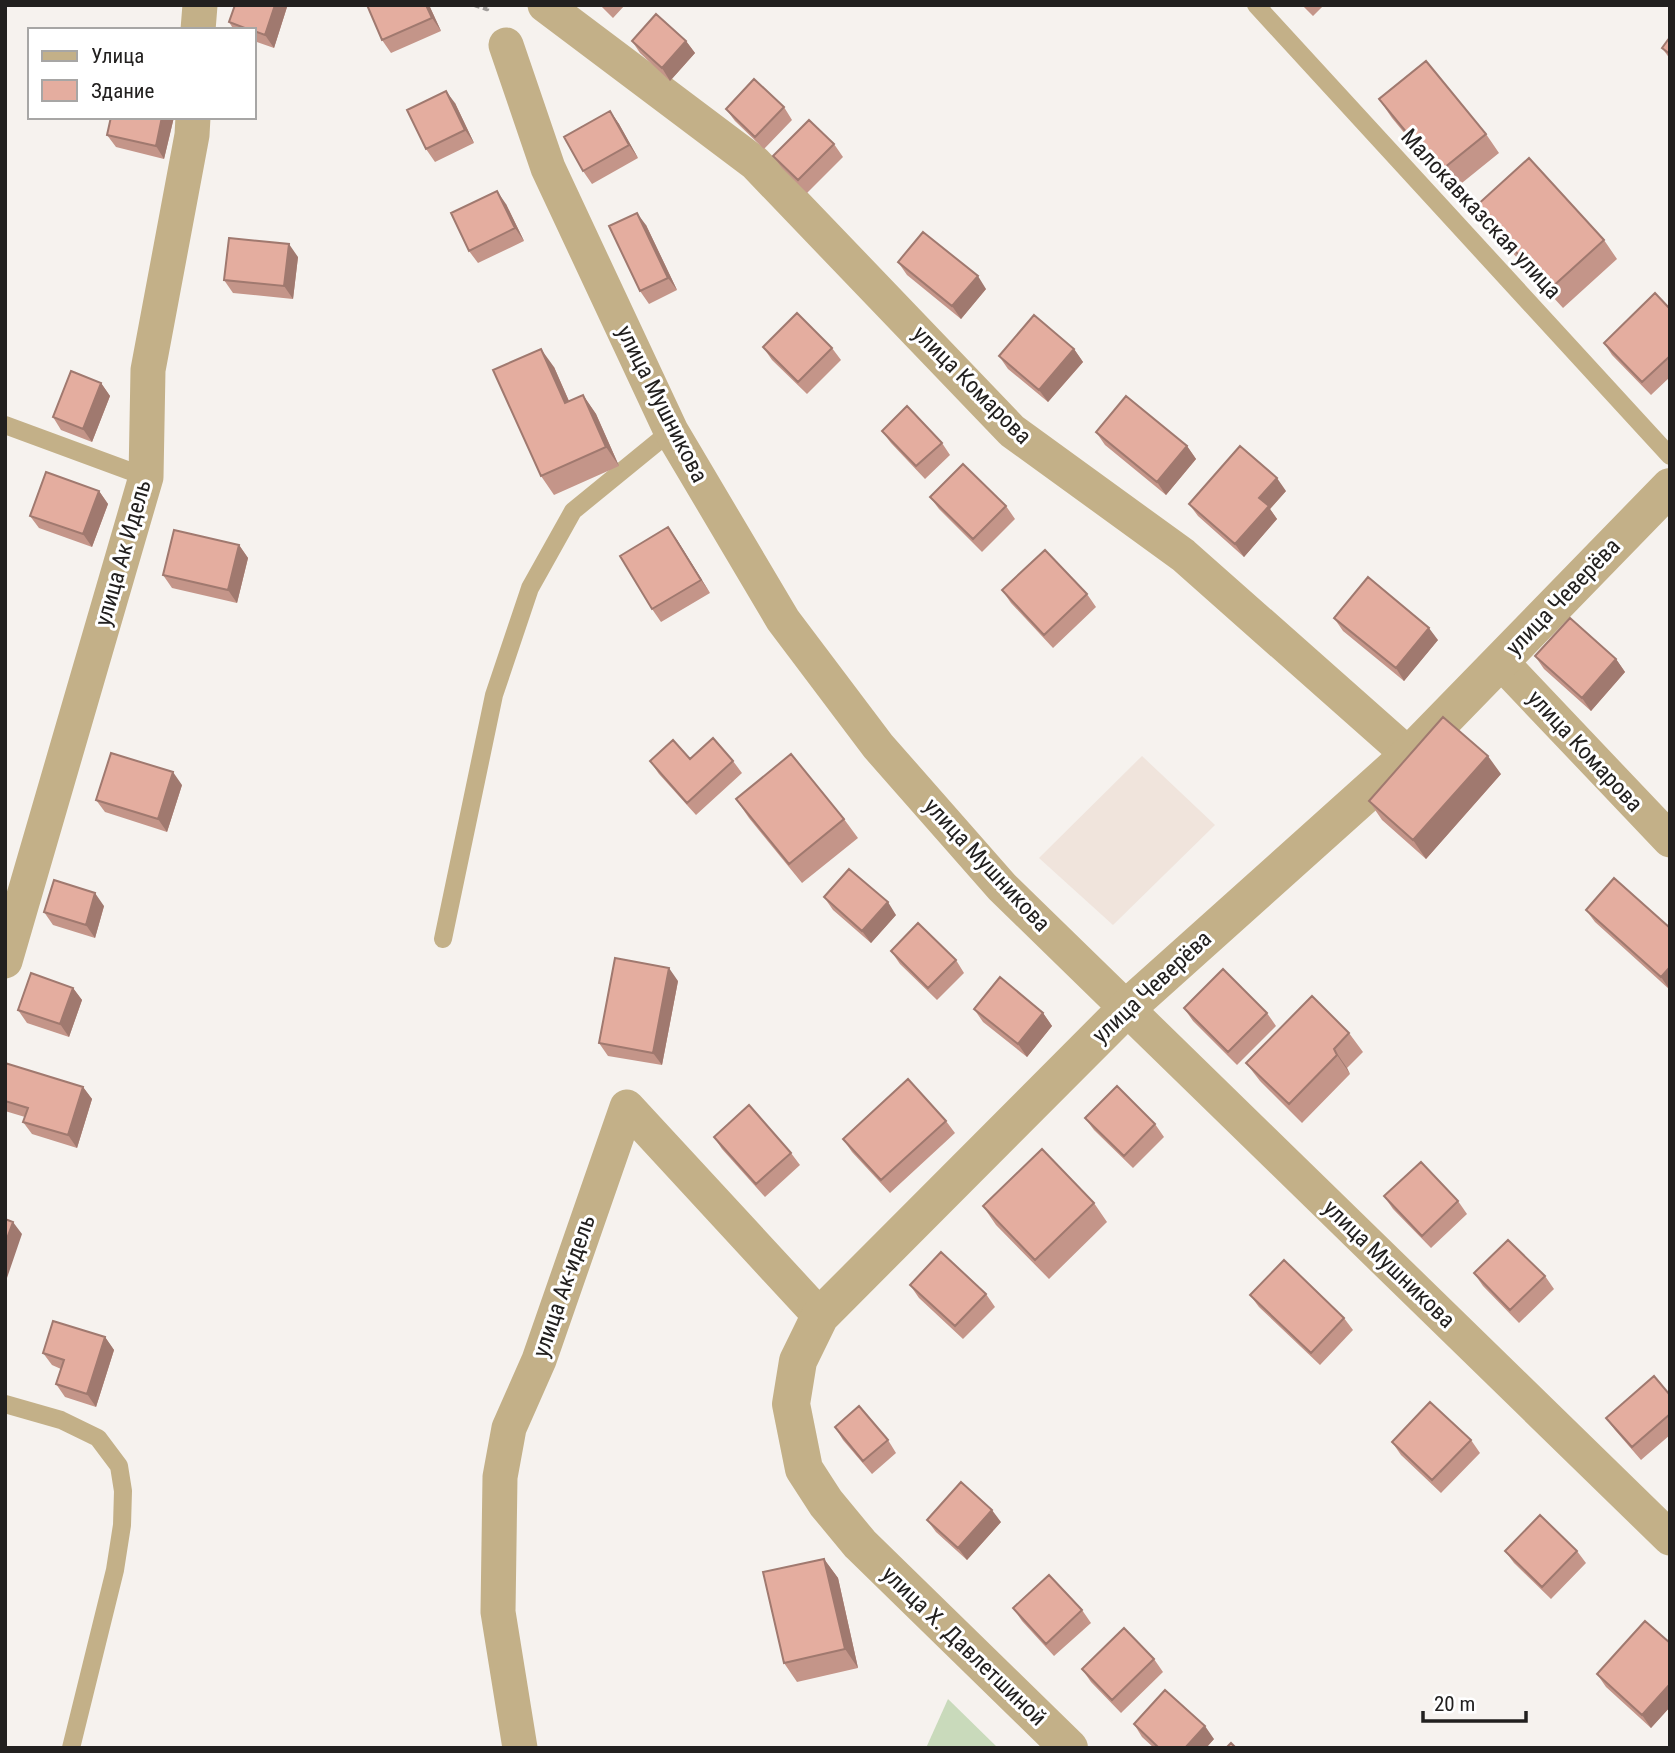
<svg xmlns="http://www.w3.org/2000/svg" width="1675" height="1753" font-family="'Roboto Condensed',sans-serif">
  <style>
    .built { fill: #f0e4dc }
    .green { fill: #c9dabb }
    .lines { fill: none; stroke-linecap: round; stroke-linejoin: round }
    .path { stroke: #a19e9b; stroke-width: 4.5; stroke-dasharray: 5 3.5; stroke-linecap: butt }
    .service { stroke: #c3b088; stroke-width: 18 }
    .minor { stroke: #c3b088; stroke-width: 35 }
    .tertiary { stroke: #c3b088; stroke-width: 38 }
    .wall { fill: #c49589 }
    .shaded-wall { fill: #a0796f }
    .building { fill: #e4ad9f; stroke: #a0796f; stroke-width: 2 }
    .labels { text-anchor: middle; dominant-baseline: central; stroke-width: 6; stroke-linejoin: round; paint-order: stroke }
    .street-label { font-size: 23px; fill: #22201f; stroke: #fff }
  </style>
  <rect width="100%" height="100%" fill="#f6f2ee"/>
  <path class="built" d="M1142 756 1215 825 1113 925 1039 858Z"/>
  <path class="green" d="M948 1699 998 1748H926Z"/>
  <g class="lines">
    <path class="path" d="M475 5 487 9 488 5"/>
    <path class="service" d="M1256 5 1670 456
      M5 425 146 477
      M443 939 494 695 530 588 573 511 671 431
      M5 1404 61 1420 98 1438 119 1466 123 1491 122 1525 115 1570 71 1748"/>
    <path class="minor" d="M545 5 755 163 1012 431 1183 555 1409 755
      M198 30 200 5
      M506 45 548 168 671 431 783 620 878 746 1002 887 1670 1538
      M1501 662 1670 840
      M5 961 146 477 148 370 192 135 193 117
      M520 1748 498 1612 500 1477 509 1428 539 1360 627 1107 820 1316"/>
    <path class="tertiary" d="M1069 1748 860 1544 826 1503 804 1469 791 1404 798 1361 820 1316 1127 1008 1409 755 1670 487"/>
  </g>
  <path class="wall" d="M367 5H429L441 31 391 53 382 40Z
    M600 5H625L613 18Z
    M1302 5H1324L1313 16Z
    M287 7 274 48 254 41V30H234L229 22Z
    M1670 37V59L1662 48Z
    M632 41H686L695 53 670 81 640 53Z
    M1379 99 1486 134 1499 153 1452 191 1392 118Z
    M455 103 474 143 435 162 426 149Z
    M784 107 792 120 764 149 735 121 726 109Z
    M610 111 619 124 638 158 592 184 583 171Z
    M111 117H174L164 159 116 147 107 135Z
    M834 144 843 157 807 193 782 168 773 156Z
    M506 204 524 241 478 263 469 251Z
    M1475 207 1604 240 1617 259 1563 308 1488 226Z
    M646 225 677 290 649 304 640 291Z
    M298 257 293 299 233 293 224 280Z
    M898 262 986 289 961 319 907 275Z
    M1670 309V377L1651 395 1612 355 1604 343Z
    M763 347 832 348 841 360 807 394 772 360Z
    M1074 349 1083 362 1048 402 1008 369 999 356Z
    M554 367 569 401 583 395 596 414 619 466 554 495 541 476Z
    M101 383 110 396 92 442 61 430 53 417Z
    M882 431 942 443 950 455 925 479 891 443Z
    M1096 432 1187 446 1196 459 1166 495 1105 445Z
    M99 491 108 504 92 547 39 528 30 516Z
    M1286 491 1270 509 1277 519 1244 557 1198 516 1189 504Z
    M930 497 1006 506 1015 519 982 552 939 509Z
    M677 540 710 593 661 622 652 609Z
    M239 545 248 558 237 603 172 588 163 575Z
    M1002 590 1087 594 1096 607 1053 648 1011 603Z
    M1334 618 1438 640 1404 681 1343 631Z
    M1535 656 1616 659 1625 672 1591 711 1544 669Z
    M690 759 733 761 742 773 696 815 659 774 650 761Z
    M1501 774 1426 859 1382 820 1369 801Z
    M182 785 167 832 105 812 96 800Z
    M736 799 844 819 858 838 802 883 749 818Z
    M1614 878 1670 990 1595 922 1586 910Z
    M824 897 896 915 871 943 833 910Z
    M104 906 95 938 53 925 44 912Z
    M891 951 956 960 964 973 937 1000 900 964Z
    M678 981 662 1065 608 1056 599 1043Z
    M73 988 82 1000 69 1037 27 1023 18 1010Z
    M1184 1008 1267 1013 1276 1026 1237 1065 1193 1021Z
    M974 1009 1043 1013 1052 1026 1027 1057 983 1022Z
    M1349 1033 1363 1052 1347 1068 1350 1074 1302 1123 1260 1081 1246 1063Z
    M5 1063 83 1087 92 1099 77 1148 32 1134 23 1122 25 1117 5 1111Z
    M1085 1118 1155 1124 1164 1137 1133 1168 1094 1130Z
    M946 1121 955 1133 890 1193 852 1152 843 1139Z
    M714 1137 791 1153 800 1165 765 1197 722 1149Z
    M1384 1196 1458 1201 1467 1214 1431 1248 1393 1209Z
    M1094 1203 1107 1222 1049 1279 996 1225 983 1206Z
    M1474 1273 1545 1276 1554 1289 1519 1323 1483 1286Z
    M910 1285 986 1294 995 1307 963 1339 919 1298Z
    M1250 1295 1344 1318 1353 1330 1320 1365 1259 1307Z
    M105 1337 114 1350 96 1407 65 1397 56 1384 61 1369 52 1365 43 1353Z
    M1670 1395V1435L1641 1460 1615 1430 1606 1418Z
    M835 1427 888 1440 896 1453 872 1474 843 1440Z
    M1471 1440 1480 1453 1441 1493 1401 1455 1392 1442Z
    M927 1520 1001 1522 967 1560 936 1532Z
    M1505 1551H1577L1586 1563 1551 1599 1514 1563Z
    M824 1559 838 1578 858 1668 797 1682 784 1663Z
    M1013 1608 1082 1610 1091 1623 1054 1656 1022 1621Z
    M1670 1643V1707L1651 1728 1606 1687 1597 1674Z
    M1154 1659 1163 1672 1121 1713 1091 1682 1082 1669Z
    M1134 1724 1214 1739 1206 1748H1154L1142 1737Z"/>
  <path class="shaded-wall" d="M275 5H286L287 7 274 48 265 35Z
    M426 5H429L441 31 432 18Z
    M686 41 695 53 670 81 662 68Z
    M446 91 455 103 474 143 465 130Z
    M610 111 619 124 638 158 629 145Z
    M162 117H174L164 159 156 146Z
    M497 191 506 204 524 241 515 228Z
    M637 213 646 225 677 290 668 278Z
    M289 244 298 257 293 299 284 286Z
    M978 276 986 289 961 319 952 306Z
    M541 349 554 367 578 422 565 403Z
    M1074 349 1083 362 1048 402 1039 390Z
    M101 383 110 396 92 442 83 429Z
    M583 395 596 414 619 466 606 447Z
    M1187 446 1196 459 1166 495 1157 482Z
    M1277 478 1286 491 1270 509 1277 519 1244 557 1235 544 1259 498Z
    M99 491 108 504 92 547 83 534Z
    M668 527 677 540 710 593 701 580Z
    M239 545 248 558 237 603 228 590Z
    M1429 628 1438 640 1404 681 1396 668Z
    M1616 659 1625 672 1591 711 1582 698Z
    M1488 756 1501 774 1426 859 1413 840Z
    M173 772 182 785 167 832 158 819Z
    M95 893 104 906 95 938 86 925Z
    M888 902 896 915 871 943 862 931Z
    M1670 967V990L1661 977Z
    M669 968 678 981 662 1065 653 1053Z
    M73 988 82 1000 69 1037 60 1024Z
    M1043 1013 1052 1026 1027 1057 1018 1044Z
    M1334 1049 1347 1068 1350 1074 1337 1055Z
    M83 1087 92 1099 77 1148 68 1135Z
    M13 1222 22 1234 7 1278 5 1276V1244Z
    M105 1337 114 1350 96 1407 87 1394Z
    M992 1510 1001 1522 967 1560 958 1548Z
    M824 1559 838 1578 858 1668 845 1649Z
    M1670 1684V1707L1651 1728 1642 1715Z
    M1205 1726 1214 1739 1206 1748H1185Z"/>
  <path class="building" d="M235 5H275L265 35 254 31V30H250L229 22Z
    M367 5H426L432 18 382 40Z
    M656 14 686 41 662 68 632 41Z
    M1670 37V54L1662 48Z
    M1426 61 1486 134 1439 172 1379 99Z
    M754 79 784 107 755 137 726 109Z
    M446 91 465 130 426 149 407 110Z
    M610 111 629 145 583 171 564 137Z
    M111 117H162L156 146 107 135Z
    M809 120 834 144 798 180 773 156Z
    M1529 158 1604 240 1550 289 1475 207Z
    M497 191 515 228 469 251 451 213Z
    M637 213 668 278 640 291 609 226Z
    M923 232 978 276 952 306 898 262Z
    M229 238 289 244 284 286 224 280Z
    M1655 293 1670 309V356L1642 382 1604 343Z
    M797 313 832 348 798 382 763 347Z
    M1034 315 1074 349 1039 390 999 356Z
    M541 349 565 403 583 395 606 447 541 476 493 370Z
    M71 371 101 383 83 429 53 417Z
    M1126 396 1187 446 1157 482 1096 432Z
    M907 406 942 443 916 466 882 431Z
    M1240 446 1277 478 1259 498 1269 506 1235 544 1189 504Z
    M963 464 1006 506 973 539 930 497Z
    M46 472 99 491 83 534 30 516Z
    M668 527 701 580 652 609 620 556Z
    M174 530 239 545 228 590 163 575Z
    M1045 550 1087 594 1044 635 1002 590Z
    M1368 577 1429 628 1396 668 1334 618Z
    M1570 618 1616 659 1582 698 1535 656Z
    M1443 717 1488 756 1413 840 1369 801Z
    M713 738 733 761 687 803 650 761 673 740 690 759Z
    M111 753 173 772 158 819 96 800Z
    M791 754 844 819 789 864 736 799Z
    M849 869 888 902 862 931 824 897Z
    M1614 878 1670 928V967L1661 977 1586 910Z
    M54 880 95 893 86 925 44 912Z
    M918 923 956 960 928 988 891 951Z
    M615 958 669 968 653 1053 599 1043Z
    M1223 969 1267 1013 1228 1052 1184 1008Z
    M31 973 73 988 60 1024 18 1010Z
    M1000 977 1043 1013 1018 1044 974 1009Z
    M1312 996 1349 1033 1334 1049 1337 1055 1289 1104 1246 1063Z
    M5 1063 83 1087 68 1135 23 1122 28 1108 5 1101Z
    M908 1079 946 1121 881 1180 843 1139Z
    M1117 1086 1155 1124 1124 1156 1085 1118Z
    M749 1105 791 1153 756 1184 714 1137Z
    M1042 1149 1094 1203 1035 1260 983 1206Z
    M1421 1162 1458 1201 1422 1236 1384 1196Z
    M5 1219 13 1222 5 1244Z
    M1508 1240 1545 1276 1510 1310 1474 1273Z
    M941 1252 986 1294 955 1326 910 1285Z
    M1284 1260 1344 1318 1311 1353 1250 1295Z
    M53 1321 105 1337 87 1394 56 1384 64 1360 43 1353Z
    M1654 1376 1670 1395V1414L1632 1447 1606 1418Z
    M1430 1402 1471 1440 1432 1480 1392 1442Z
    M859 1406 888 1440 863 1461 835 1427Z
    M961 1482 992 1510 958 1548 927 1520Z
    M1540 1515 1577 1551 1542 1587 1505 1551Z
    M824 1559 845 1649 784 1663 763 1572Z
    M1049 1575 1082 1610 1046 1644 1013 1608Z
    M1645 1621 1670 1643V1684L1642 1715 1597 1674Z
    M1124 1628 1154 1659 1112 1700 1082 1669Z
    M1165 1690 1205 1726 1185 1748H1159L1134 1724Z
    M1231 1743 1236 1748H1226Z"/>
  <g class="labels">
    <g class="street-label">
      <text transform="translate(1481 214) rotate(47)">Малокавказская улица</text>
      <text transform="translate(972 385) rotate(45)">улица Комарова</text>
      <text transform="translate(662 404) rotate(63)">улица Мушникова</text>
      <text transform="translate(123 553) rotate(-74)">улица Ак Идель</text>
      <text transform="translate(1563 597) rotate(-46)">улица Чеверёва</text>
      <text transform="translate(1585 751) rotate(47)">улица Комарова</text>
      <text transform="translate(987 865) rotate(47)">улица Мушникова</text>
      <text transform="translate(1152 987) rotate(-43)">улица Чеверёва</text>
      <text transform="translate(1389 1264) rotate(44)">улица Мушникова</text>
      <text transform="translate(564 1286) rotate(-71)">улица Ак-идель</text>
      <text transform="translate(964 1646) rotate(44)">улица Х. Давлетшиной</text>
    </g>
  </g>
  <rect width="1675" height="1753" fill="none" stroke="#22201f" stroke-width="14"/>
  <rect x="28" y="28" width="228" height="91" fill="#ffffff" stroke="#a7a6a5" stroke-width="2"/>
  <rect x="42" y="51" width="35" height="10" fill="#c3b088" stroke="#a7a6a5" stroke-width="2"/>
  <text x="91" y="63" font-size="21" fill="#22201f">Улица</text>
  <rect x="42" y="80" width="35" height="21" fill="#e4ad9f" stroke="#a7a6a5" stroke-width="2"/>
  <text x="91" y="98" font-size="21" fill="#22201f">Здание</text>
  <path d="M1423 1711v10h103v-10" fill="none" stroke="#22201f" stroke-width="3.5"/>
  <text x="1434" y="1711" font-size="21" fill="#22201f" stroke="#ffffff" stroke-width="5" paint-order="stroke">20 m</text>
</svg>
